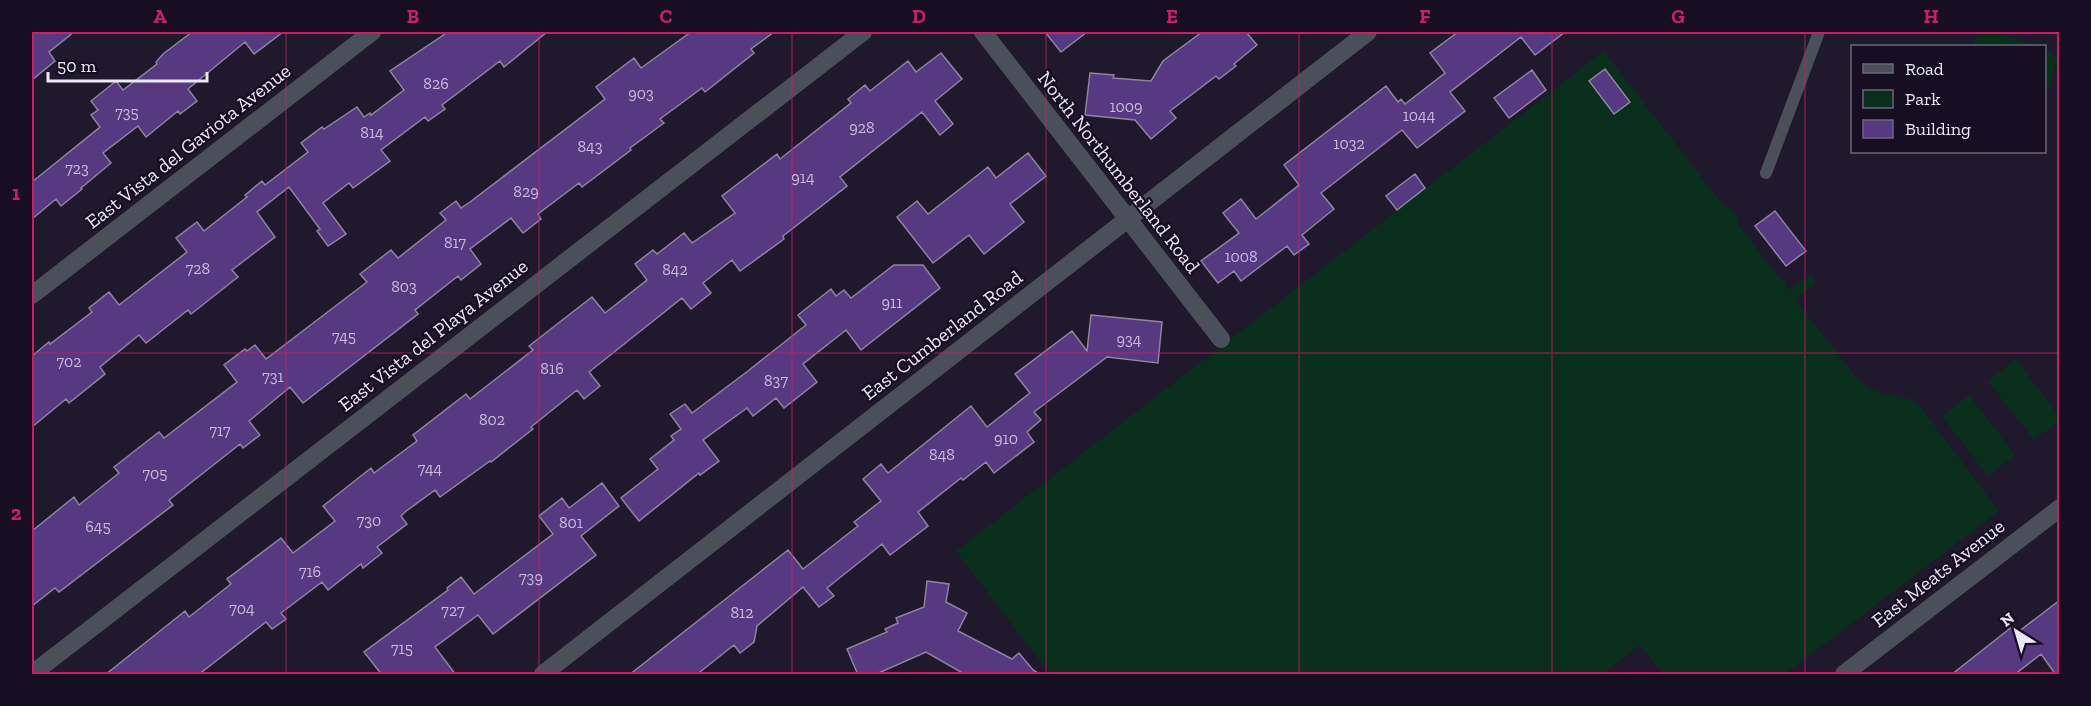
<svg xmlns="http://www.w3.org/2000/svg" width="2091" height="706" font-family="'Zilla Slab',serif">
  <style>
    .green { fill: #092f1c }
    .building { fill: #573982; stroke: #8d849f; stroke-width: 1.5 }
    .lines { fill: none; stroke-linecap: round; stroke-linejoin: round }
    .service { stroke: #4b4f5a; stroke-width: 12 }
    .minor { stroke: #4b4f5a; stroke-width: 18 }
    .tertiary { stroke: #4b4f5a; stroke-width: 18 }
    .grid { fill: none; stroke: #c42263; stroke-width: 1.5; stroke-opacity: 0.55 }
    .labels { text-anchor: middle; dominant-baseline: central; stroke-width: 4.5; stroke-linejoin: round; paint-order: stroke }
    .number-label { font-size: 16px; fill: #c7bcd9 }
    .street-label { font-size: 20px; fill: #ece7f6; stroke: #170e23 }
    .neatline { fill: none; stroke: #c42263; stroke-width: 2 }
    .grid-label { font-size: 20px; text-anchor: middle; font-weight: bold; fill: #c42263 }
  </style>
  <rect width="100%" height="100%" fill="#20182d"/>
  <path class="green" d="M1981 32H1994L2036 46H1972L1976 36Z
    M2045 50 2051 52 2058 60 2048 91 2045 96Z
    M1604 51 1725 208 1729 206 1739 219 1736 222 1777 275H1779L1786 284 1785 285 1789 290 1814 272V285L1795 299 1859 381 1876 391 1916 401 1999 511 1785 674H1663L1640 645 1602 674H1050L956 551Z
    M2016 359 2059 416V421L2034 440 1988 381Z
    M1969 395 2015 455 1988 476 1942 416Z"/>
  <path class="building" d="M32 32H74L49 52 55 61 32 80Z
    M192 32H283L254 54 245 42 188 89 197 101 180 114 178 111 146 137 138 126 103 153 111 163 81 188 82 189 61 206 56 199 32 219V182L100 127 91 115 98 110 91 101 116 81 123 90 157 64 156 62 163 54Z
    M448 32H547L504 67 500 61 442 105 445 109 428 121 425 117 381 150 390 161 353 188 349 183 323 203 346 234 328 246 317 231 320 229 289 187 257 212 275 237 232 270 238 277 191 314 188 310 146 343 139 335 100 367 105 374 69 403 66 399 32 427V356L49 342 50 344 92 312 89 308 109 292 119 305 187 252 176 238 197 222 204 231 247 197 245 195 262 181 265 185 308 152 301 143 322 127 324 129 357 107 364 117 370 113 371 115 404 90 390 71Z
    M691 32H774L751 49 754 53 705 92 702 88 660 119 664 123 630 148 631 150 582 187 579 183 538 214 541 219 523 233 511 218 470 249 481 264 461 280 458 276 415 310 418 314 303 403 290 387 249 421 260 435 243 448 240 444 169 500 173 505 59 592 55 588 32 606V531L74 497 79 505 119 473 114 467 159 432 164 438 237 382 224 365 245 349 247 351 255 345 266 359 367 282 360 274 391 250 398 258 446 220 440 213 456 201 461 208 470 202 605 99 596 87 634 58 641 68Z
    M1045 32H1087L1061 52Z
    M1202 32H1246L1257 45 1234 64 1236 66 1219 79 1216 76 1170 111 1176 118 1151 139 1135 120 1085 115 1090 73 1114 75 1113 78 1151 81 1163 61Z
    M1458 32H1565L1535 55 1521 37 1450 92 1465 111 1417 148 1402 130 1321 193 1334 209 1302 235 1309 244 1294 255 1287 246 1241 281 1234 271 1218 283 1201 261 1239 233 1223 213 1241 199 1256 219 1299 185 1284 165 1386 86 1398 102 1401 99 1405 104 1445 73 1430 53Z
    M941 53 962 79 935 101 953 124 940 135 922 112 840 177 847 186 783 236 784 239 740 271 732 260 703 283 711 293 691 309 682 298 589 372 600 386 584 399 577 390 531 427 533 429 491 462 490 461 440 497 435 490 405 512 401 516 407 524 377 547 382 553 363 568 361 564 328 590 322 582 281 613 286 619 272 629 266 622 198 675H105L185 611 189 617 231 584 227 579 281 538 293 553 335 521 323 506 371 468 374 473 417 441 413 435 466 394 470 399 533 350 529 346 592 297 605 313 647 280 635 264 653 250 657 254 684 233 692 243 735 213 722 196 777 154 780 159 851 103 848 99 865 85 870 91 908 61 916 72Z
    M1605 69 1630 102 1614 114 1589 81Z
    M1532 70 1546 90 1509 118 1494 98Z
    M1028 153 1046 176 1010 204 1024 222 984 254 969 235 933 263 897 217 917 201 928 214 988 167 996 178Z
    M1415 174 1425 188 1397 210 1386 196Z
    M1775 211 1806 251 1786 266 1755 226Z
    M894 265H923L940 288 861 350 846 330 803 364 817 382 784 408 776 398 753 416 747 408 703 440 719 461 700 475 699 473 639 521 621 498 658 469 650 459 674 440 671 436 681 429 670 414 685 404 692 413 748 371 806 325 798 315 831 289 836 296 844 290 851 298Z
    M1091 315 1162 322 1158 363 1107 357 1034 412 1041 420 1027 432 1034 442 994 473 986 462 963 480 961 478 918 512 928 526 890 555 882 544 827 588 834 596 819 607 803 587 757 626 754 642 740 653 734 645 696 675H629L788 550 803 569 858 526 854 522 881 501 863 479 881 464 888 473 971 406 987 427 1030 393 1015 374 1072 331 1087 351Z
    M602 483 619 506 581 536 596 555 493 634 478 615 435 647 456 675H382L364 652 448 590 447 588 461 577 474 594 553 534 539 516 562 498 569 508Z
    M927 581 949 584 946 602 967 613 958 631 1012 659 1019 653 1033 670 1041 675H966L926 652 874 675H858L847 649 887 632 885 629 898 623 896 618 924 607Z
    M2060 600V675H2056L2041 654 2014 675H1951L2013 626 2018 632Z"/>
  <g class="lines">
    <path class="service" d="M1766 173 1819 32"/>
    <path class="minor" d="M983 32 1221 339
      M32 295 372 32
      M32 674 863 32
      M543 674 1368 32"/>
    <path class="tertiary" d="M1844 674 2060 508"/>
  </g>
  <path class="grid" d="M286 32V674M539 32V674M792 32V674M1046 32V674M1299 32V674M1552 32V674M1805 32V674M32 353H2060"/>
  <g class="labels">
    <g class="number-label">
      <text x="436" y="83">826</text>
      <text x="641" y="93">903</text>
      <text x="1126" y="106">1009</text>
      <text x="127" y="112">735</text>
      <text x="1419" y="115">1044</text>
      <text x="862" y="127">928</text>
      <text x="372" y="132">814</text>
      <text x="1349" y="143">1032</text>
      <text x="590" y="146">843</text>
      <text x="77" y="168">723</text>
      <text x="803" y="177">914</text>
      <text x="526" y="191">829</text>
      <text x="455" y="242">817</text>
      <text x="1241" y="256">1008</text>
      <text x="198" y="268">728</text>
      <text x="675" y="269">842</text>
      <text x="404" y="286">803</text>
      <text x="892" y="302">911</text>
      <text x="344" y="336">745</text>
      <text x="1129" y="339">934</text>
      <text x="69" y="361">702</text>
      <text x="552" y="368">816</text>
      <text x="273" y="376">731</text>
      <text x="776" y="380">837</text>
      <text x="492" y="419">802</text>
      <text x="220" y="430">717</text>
      <text x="1006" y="438">910</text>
      <text x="942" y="454">848</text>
      <text x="430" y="468">744</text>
      <text x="155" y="473">705</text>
      <text x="369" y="520">730</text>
      <text x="571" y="522">801</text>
      <text x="98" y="526">645</text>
      <text x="310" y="571">716</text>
      <text x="531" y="577">739</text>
      <text x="242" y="608">704</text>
      <text x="453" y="610">727</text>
      <text x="742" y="612">812</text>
      <text x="402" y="648">715</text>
    </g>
    <g class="street-label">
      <text transform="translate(188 146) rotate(-38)">East Vista del Gaviota Avenue</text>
      <text transform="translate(1119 172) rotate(52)">North Northumberland Road</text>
      <text transform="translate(433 335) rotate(-38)">East Vista del Playa Avenue</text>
      <text transform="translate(942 335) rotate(-38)">East Cumberland Road</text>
      <text transform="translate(1938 573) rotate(-38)">East Meats Avenue</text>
    </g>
  </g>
  <rect width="2091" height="706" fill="none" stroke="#170e23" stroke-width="66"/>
  <rect x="1851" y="45" width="195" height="108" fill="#170e23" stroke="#6c6577" stroke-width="1.5"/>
  <rect x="1863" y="64" width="30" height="9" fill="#4b4f5a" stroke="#6c6577" stroke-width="1.5"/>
  <text x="1905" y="75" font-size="18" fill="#ece7f6">Road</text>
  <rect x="1863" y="90" width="30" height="18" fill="#092f1c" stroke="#6c6577" stroke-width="1.5"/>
  <text x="1905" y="105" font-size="18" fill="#ece7f6">Park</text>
  <rect x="1863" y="120" width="30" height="18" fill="#573982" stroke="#6c6577" stroke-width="1.5"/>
  <text x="1905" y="135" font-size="18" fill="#ece7f6">Building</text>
  <g transform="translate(2016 631) rotate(323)" stroke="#170e23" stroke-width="4.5" paint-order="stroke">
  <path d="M0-4.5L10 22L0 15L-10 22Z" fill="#ece7f6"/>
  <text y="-9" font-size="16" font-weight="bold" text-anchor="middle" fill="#ece7f6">N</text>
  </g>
  <path d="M48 72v9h159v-9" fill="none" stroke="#ece7f6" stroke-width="3"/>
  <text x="57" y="72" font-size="18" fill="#ece7f6" stroke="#170e23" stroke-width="4.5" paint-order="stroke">50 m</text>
  <rect x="33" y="33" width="2025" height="640" class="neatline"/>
  <g class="grid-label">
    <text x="160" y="23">A</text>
    <text x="413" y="23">B</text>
    <text x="666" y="23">C</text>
    <text x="919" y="23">D</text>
    <text x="1172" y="23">E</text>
    <text x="1425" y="23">F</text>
    <text x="1678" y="23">G</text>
    <text x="1931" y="23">H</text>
    <text x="16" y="200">1</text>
    <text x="16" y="520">2</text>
  </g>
</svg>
